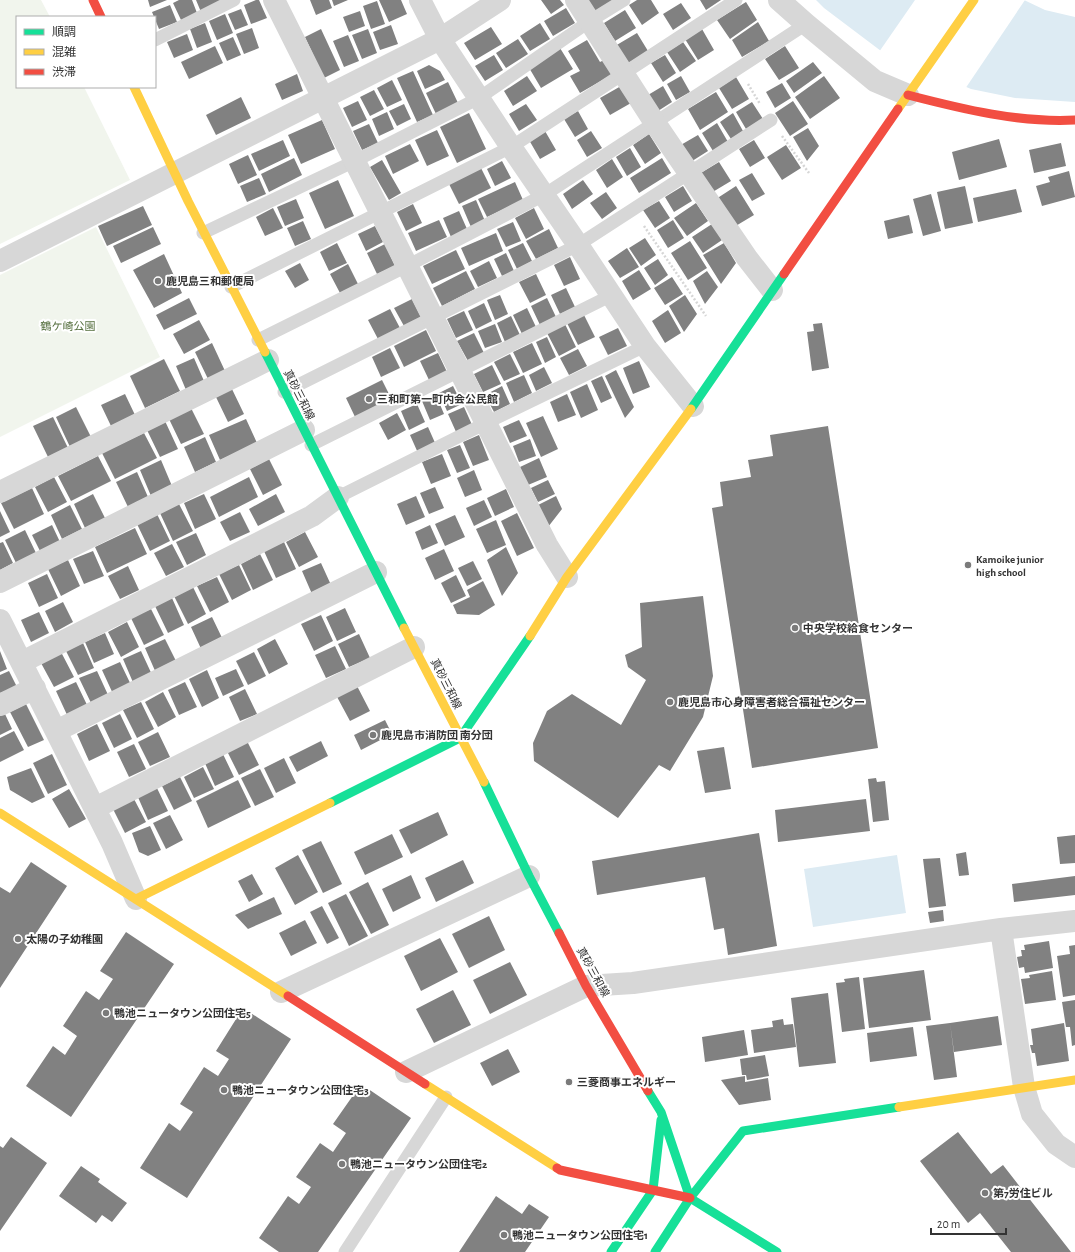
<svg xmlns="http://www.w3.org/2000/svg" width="1075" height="1252" font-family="'Alegreya Sans','Noto Sans JP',sans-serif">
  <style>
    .green { fill: #f1f5ed }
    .water { fill: #ddebf3 }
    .pier { fill: #fff }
    .building { fill: #818181 }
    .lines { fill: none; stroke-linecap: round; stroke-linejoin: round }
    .path { stroke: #d6d6d6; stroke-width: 2.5; stroke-dasharray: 2 2; stroke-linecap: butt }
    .lane { stroke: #d7d7d7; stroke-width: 13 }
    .street { stroke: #d7d7d7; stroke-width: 22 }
    .fast { stroke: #16e098; stroke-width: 9 }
    .slow { stroke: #ffcf43; stroke-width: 9 }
    .jam { stroke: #f24e42; stroke-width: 9 }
    .poi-dot { fill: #7a7a7a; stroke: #fff; stroke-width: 1.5 }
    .labels { text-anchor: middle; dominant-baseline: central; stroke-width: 4; stroke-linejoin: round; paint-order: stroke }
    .poi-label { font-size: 11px; font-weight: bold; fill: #333; stroke: #fff; text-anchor: start }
    .park-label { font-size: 11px; fill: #56703f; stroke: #fff }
    .street-label { font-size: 11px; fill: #333; stroke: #fff }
  </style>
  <rect width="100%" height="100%" fill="#fff"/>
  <path class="green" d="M0 0H41L50 17H17V87H84L130 180 0 244Z
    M96 227 160 357 0 437V275Z"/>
  <path class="water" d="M816 0H1024L1045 10 1075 17V102L1015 98 971 89 881 51 824 8Z
    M897 855 906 913 813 927 804 869Z"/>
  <path class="pier" d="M915 0H1025L965 89 879 52Z"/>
  <path class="building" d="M148 0H167L150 7Z
    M179 0H192L197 13 181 20 173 3Z
    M196 0H227L201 12Z
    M256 0H259L267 18 251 24 244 5Z
    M310 0H329L332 8 316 15Z
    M332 0H348L334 6Z
    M379 0H401L407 14 389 22Z
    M541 0H560L564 5 551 14Z
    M588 0H614L595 12Z
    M637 0H651L659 13 642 25 629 5Z
    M700 0H721L706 10Z
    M377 1 385 24 371 29 363 6Z
    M746 2 757 20 730 39 717 20Z
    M681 3 691 18 673 30 663 14Z
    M170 5 177 22 159 29 152 12Z
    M566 8 575 23 553 36 544 21Z
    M241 9 248 25 235 30 228 14Z
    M625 10 636 28 615 41 604 23Z
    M360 11 365 26 349 32 343 17Z
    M225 14 233 33 217 40 209 21Z
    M758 22 769 41 742 57 732 40Z
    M205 23 212 42 197 48 190 29Z
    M540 23 550 39 530 51 520 36Z
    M391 25 398 44 380 50 373 32Z
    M491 27 502 44 475 60 464 43Z
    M252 28 259 48 244 54 236 34Z
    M321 29 340 70 324 78 305 37Z
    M368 29 377 53 362 59 352 35Z
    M702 29 714 50 698 60 685 39Z
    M637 33 648 51 627 64 615 46Z
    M187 34 193 50 174 58 167 42Z
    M348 35 359 61 344 67 333 41Z
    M233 37 241 55 227 61 219 43Z
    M518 39 528 54 506 68 496 53Z
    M587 40 600 62 604 60 613 74 580 93 570 76 580 71 568 51Z
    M683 42 696 61 680 72 667 52Z
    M215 46 223 63 189 79 181 62Z
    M785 46 799 68 779 80 765 59Z
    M560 48 573 69 541 88 528 66Z
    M494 55 503 70 485 81 475 66Z
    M665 55 676 73 663 82 651 63Z
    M813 62 822 73 794 93 786 81Z
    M429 65 440 71 445 80 425 89 417 71Z
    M413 71 433 115 417 122 397 78Z
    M297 74 303 91 282 100 275 84Z
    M527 76 537 91 513 106 504 91Z
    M681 76 690 92 676 100 667 84Z
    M824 76 840 98 810 119 795 97Z
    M736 77 749 99 732 109 719 88Z
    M392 80 402 100 387 107 377 88Z
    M448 82 458 103 436 114 426 93Z
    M782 83 791 98 775 108 766 92Z
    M621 86 631 103 610 115 600 98Z
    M663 86 672 102 658 111 648 95Z
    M374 90 384 109 370 116 360 97Z
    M716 92 728 112 700 130 688 109Z
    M241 97 251 118 216 135 206 115Z
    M358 101 367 120 352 127 343 108Z
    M793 101 808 124 790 136 775 113Z
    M752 102 763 119 746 129 736 112Z
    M404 104 411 119 397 126 389 111Z
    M526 104 537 120 519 131 509 114Z
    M578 111 588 129 575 137 564 119Z
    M387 112 394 129 379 136 372 119Z
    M469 113 486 149 457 163 440 127Z
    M733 113 743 131 731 139 720 122Z
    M322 120 335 149 301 164 288 135Z
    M717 123 728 142 713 151 702 133Z
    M369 124 378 143 362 150 353 131Z
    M808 128 819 146 807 161 793 137Z
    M437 130 449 156 427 166 415 140Z
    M545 131 556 150 540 159 529 140Z
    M591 131 602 148 587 157 577 140Z
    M649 134 661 153 645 164 633 145Z
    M698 135 708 151 689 163 679 146Z
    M999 139 1007 167 959 180 952 152Z
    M283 140 290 156 259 171 251 154Z
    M754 140 765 158 750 167 739 149Z
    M1061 143 1066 166 1034 173 1029 150Z
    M410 144 419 161 393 174 385 156Z
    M786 145 801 168 782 180 767 157Z
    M630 148 641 167 627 176 616 157Z
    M248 155 257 175 238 184 229 164Z
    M294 158 302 175 269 192 261 174Z
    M662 158 671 173 639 193 630 178Z
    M612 159 623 177 607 188 596 170Z
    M382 160 401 193 389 200 370 167Z
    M502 161 511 178 495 186 487 169Z
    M719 162 731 181 711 193 699 174Z
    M481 168 491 188 459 204 449 184Z
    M1069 171 1075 197 1042 206 1036 186 1050 182 1048 177Z
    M752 173 765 194 752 201 739 180Z
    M259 178 266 194 247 202 240 186Z
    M338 180 354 216 325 229 309 193Z
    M583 180 593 194 572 209 563 194Z
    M515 182 523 200 487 217 478 199Z
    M683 186 692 201 674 212 665 197Z
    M736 186 754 215 734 227 716 199Z
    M965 186 973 223 945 229 937 192Z
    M1016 189 1022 212 978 222 973 198Z
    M606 192 617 208 602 219 590 203Z
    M931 194 941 231 923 236 913 199Z
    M296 199 304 218 285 226 277 207Z
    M476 200 485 221 471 227 462 206Z
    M659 201 670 218 655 228 643 210Z
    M696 203 708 221 687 236 674 218Z
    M413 204 422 223 406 231 397 212Z
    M143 206 152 225 107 246 98 226Z
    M273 208 283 228 265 236 256 217Z
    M534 208 544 229 526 239 515 218Z
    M459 211 467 229 451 237 443 218Z
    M909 215 913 233 888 239 884 221Z
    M439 220 447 237 416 251 408 233Z
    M673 220 684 238 668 248 657 230Z
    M303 221 311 239 295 246 287 228Z
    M513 222 521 241 506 247 497 229Z
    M712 224 722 240 703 253 692 237Z
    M375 226 383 242 366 251 358 234Z
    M153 227 161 244 121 263 113 246Z
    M549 229 558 248 536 259 526 241Z
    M496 233 503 251 469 266 461 248Z
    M645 238 656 255 641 266 629 248Z
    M690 241 707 268 688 280 671 253Z
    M337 243 347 263 329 271 320 252Z
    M523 243 532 261 517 269 508 250Z
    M724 243 736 263 721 284 703 255Z
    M385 244 395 266 377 274 367 253Z
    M627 248 639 267 620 278 608 261Z
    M456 250 465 269 432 284 423 266Z
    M506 253 514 271 502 276 494 259Z
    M164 254 182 293 154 308 133 270Z
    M570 257 580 279 564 286 554 265Z
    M658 259 668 275 655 285 644 268Z
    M489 261 497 278 478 287 470 271Z
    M300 263 309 280 295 288 285 271Z
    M348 264 358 284 340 293 330 274Z
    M639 270 651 289 633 300 622 281Z
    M466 271 475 289 442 306 433 288Z
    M707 271 718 287 705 304 693 281Z
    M536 274 546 295 530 303 519 282Z
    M672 277 683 294 665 305 654 288Z
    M566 288 575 307 560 314 551 295Z
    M500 295 508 314 495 320 487 300Z
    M685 295 697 314 684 332 669 306Z
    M189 298 197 314 164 330 156 315Z
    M547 298 556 317 540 325 531 306Z
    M412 299 421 317 404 326 394 308Z
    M484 303 492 321 476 329 468 311Z
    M527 308 536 327 522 334 513 315Z
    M390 309 400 328 378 339 368 320Z
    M668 310 681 333 665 343 652 321Z
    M464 311 473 330 456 338 447 319Z
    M584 315 595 337 578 345 567 323Z
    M511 316 520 335 505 342 497 323Z
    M199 320 210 340 184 354 173 334Z
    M822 323 829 368 812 371 807 332 814 331 813 324Z
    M495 324 502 342 485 348 478 331Z
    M565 324 576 347 559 356 547 333Z
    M618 328 627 346 608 355 599 337Z
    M426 330 436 351 404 367 394 346Z
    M474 333 484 353 468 361 457 341Z
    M547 337 556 357 545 363 536 342Z
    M212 343 225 371 208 379 195 352Z
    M532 343 542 364 523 373 513 352Z
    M390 348 400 368 381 377 372 357Z
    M578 349 587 366 569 375 560 358Z
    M438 353 447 372 429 380 420 361Z
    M510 354 520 374 504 381 494 362Z
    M194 358 204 381 186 390 176 366Z
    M164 359 180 391 145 408 130 376Z
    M639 361 650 387 633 394 623 368Z
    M492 365 501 384 483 392 474 374Z
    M544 367 552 383 536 391 529 375Z
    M616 370 634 407 625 418 605 376Z
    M524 375 532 393 514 402 506 383Z
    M602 376 612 398 601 403 591 381Z
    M382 380 392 400 356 419 346 398Z
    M587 384 598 410 581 418 570 392Z
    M453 386 462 404 447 411 439 393Z
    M502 386 510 404 494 412 485 395Z
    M231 387 244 414 228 422 215 395Z
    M125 394 135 415 111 426 101 405Z
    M567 394 576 415 558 422 550 402Z
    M436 395 444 414 430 420 422 401Z
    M417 404 425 422 409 430 401 411Z
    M76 407 91 437 70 447 56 417Z
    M464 407 473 427 457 434 448 414Z
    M191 408 204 434 181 444 169 419Z
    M397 413 406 430 388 440 379 423Z
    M543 416 558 449 541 457 526 423Z
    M53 417 68 448 48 457 33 426Z
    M246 419 257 443 220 460 209 435Z
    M519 420 527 436 510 443 503 427Z
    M165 421 178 449 160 457 147 430Z
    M828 426 878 748 752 768 712 508 723 506 720 482 751 477 748 460 773 456 770 435Z
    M428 427 436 445 418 453 410 435Z
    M144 433 157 458 115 479 102 453Z
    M479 435 489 460 473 466 463 442Z
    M205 437 216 462 195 472 184 447Z
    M530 439 536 456 519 462 513 446Z
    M460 445 470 468 457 473 447 450Z
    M442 454 451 476 431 484 422 462Z
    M98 456 111 481 71 501 58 476Z
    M539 458 547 477 528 485 520 467Z
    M269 459 282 485 263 495 250 469Z
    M161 460 172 486 151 496 140 470Z
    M474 470 482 490 465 497 457 478Z
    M137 472 148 497 128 507 116 482Z
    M54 477 67 502 48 512 35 487Z
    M249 477 258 497 219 517 210 497Z
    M548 480 555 494 538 502 531 488Z
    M435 487 444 508 429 514 420 493Z
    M32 488 44 514 14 529 1 503Z
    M506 489 514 507 495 516 487 498Z
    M93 494 105 518 85 528 74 504Z
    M204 494 216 519 195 529 184 503Z
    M276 494 285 512 258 526 249 509Z
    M416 496 425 517 406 525 397 504Z
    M556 496 562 509 548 527 538 505Z
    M484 500 492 517 474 526 466 508Z
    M179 504 193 531 173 541 160 513Z
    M70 505 82 529 62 539 51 515Z
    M0 511 10 532 0 537Z
    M240 512 250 532 230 541 220 522Z
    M517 513 534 548 517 556 501 521Z
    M157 514 170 541 150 551 137 524Z
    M455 515 465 537 445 546 435 524Z
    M496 520 506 545 487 553 476 529Z
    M52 525 60 542 40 551 32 535Z
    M430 525 438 543 422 550 415 532Z
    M135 528 147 554 107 573 95 547Z
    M25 530 36 553 16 563 5 540Z
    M305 532 318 557 299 567 286 542Z
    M196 533 206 555 187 565 176 542Z
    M3 542 13 563 0 570V543Z
    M284 542 296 569 276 578 264 551Z
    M172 544 184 567 166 576 154 553Z
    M506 547 518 573 502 596 487 560Z
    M444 549 454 571 435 580 425 558Z
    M93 551 104 576 84 584 73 559Z
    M260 554 273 580 253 590 241 564Z
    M68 560 80 586 61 596 48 569Z
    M473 561 482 579 467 586 458 568Z
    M321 563 331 585 312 594 302 571Z
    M239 565 251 590 232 600 219 574Z
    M128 566 139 590 120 599 108 576Z
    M47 574 58 598 39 607 28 583Z
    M456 575 466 596 451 603 441 583Z
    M217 577 229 602 210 612 197 586Z
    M483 581 495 605 479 615 457 614 453 605 470 597 467 590Z
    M193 587 206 614 188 624 174 596Z
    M703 596 713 676 703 717 670 771 659 765 618 818 534 761 533 743 547 711 572 694 621 725 646 680 628 667 625 655 642 647 640 603Z
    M172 598 184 625 168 633 155 606Z
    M63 602 73 622 55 632 45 611Z
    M345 608 356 632 337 641 326 617Z
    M151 609 164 635 144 645 131 618Z
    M39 612 49 633 31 642 21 620Z
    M321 615 333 641 314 651 301 624Z
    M212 617 224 642 203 653 191 627Z
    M127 622 139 647 121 657 108 632Z
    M105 633 114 654 94 663 85 642Z
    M359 634 370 658 349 667 338 644Z
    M165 639 177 663 156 673 145 648Z
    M275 639 288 664 269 674 257 649Z
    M83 643 94 668 78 675 66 651Z
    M335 646 346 669 326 678 315 655Z
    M0 651 7 669 0 672Z
    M141 651 154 679 135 687 123 659Z
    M61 652 74 677 54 687 41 663Z
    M254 652 266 676 248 685 236 661Z
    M120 662 132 687 114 696 102 670Z
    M236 669 244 686 223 696 215 678Z
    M207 670 219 698 202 707 189 679Z
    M9 671 17 687 0 693V675Z
    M97 671 109 697 92 705 79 678Z
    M76 682 88 707 68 717 56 691Z
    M185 682 197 707 179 715 168 690Z
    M356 684 370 711 350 721 336 695Z
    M245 689 257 714 240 721 229 697Z
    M163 692 176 717 158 727 145 702Z
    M141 702 154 729 137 738 123 710Z
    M26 704 44 740 28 747 10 712Z
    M5 714 12 729 0 735V716Z
    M120 714 132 739 114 748 102 723Z
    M385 720 392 734 361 750 354 735Z
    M97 724 110 751 89 761 77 734Z
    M14 731 24 750 0 762V738Z
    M158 732 170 757 150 766 138 742Z
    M246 739 259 765 239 775 226 749Z
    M321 741 328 756 297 772 289 757Z
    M134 744 146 769 129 777 117 752Z
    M724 747 731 789 705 793 697 751Z
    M222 752 234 777 215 786 204 761Z
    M52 754 67 785 48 794 33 763Z
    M284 758 296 783 276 793 264 768Z
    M203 767 214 789 194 798 184 777Z
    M31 768 45 797 32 803 10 790 7 777Z
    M260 769 274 797 255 806 241 778Z
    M180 777 192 801 174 810 162 786Z
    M876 778 877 782 885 781 889 820 873 822 868 779Z
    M238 780 251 807 208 828 196 801Z
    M156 786 168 811 148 820 137 795Z
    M69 789 86 819 69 828 52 799Z
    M134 799 146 822 125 833 113 809Z
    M866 799 870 831 778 842 775 810Z
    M438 812 448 835 411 854 399 830Z
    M170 815 183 840 166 849 153 823Z
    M150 826 161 850 148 856 139 852 132 833Z
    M759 833 777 946 728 955 724 928 714 930 705 877 597 895 592 861Z
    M392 834 403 857 365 875 354 852Z
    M1075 835V863L1060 864 1057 837Z
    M321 841 342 884 323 893 302 850Z
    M966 852 969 875 959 876 956 854Z
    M298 855 318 892 295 905 275 868Z
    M940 858 946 906 929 908 923 859Z
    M463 860 474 883 436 902 425 878Z
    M31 862 67 886 0 988V887L10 893Z
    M252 874 263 894 249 902 238 881Z
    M411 875 421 898 393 912 382 889Z
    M1075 876V895L1014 902 1012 884Z
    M368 882 389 925 371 934 349 892Z
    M346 894 368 936 349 946 328 903Z
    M274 897 282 914 248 929 235 915Z
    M322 906 339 938 327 944 310 912Z
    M943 910 944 921 930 923 928 912Z
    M489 916 505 950 469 968 452 934Z
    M305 920 317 943 291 956 279 933Z
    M126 932 174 964 71 1117 26 1086 53 1046 65 1055 77 1036 63 1026 86 991 99 1000 113 979 100 971Z
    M440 938 458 972 421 991 404 956Z
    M1049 941 1053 968 1025 973 1024 967 1019 968 1017 957 1022 956 1021 950H1025L1024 945Z
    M1075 945V995L1063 997 1057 956 1070 954 1069 946Z
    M510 962 527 995 490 1014 473 980Z
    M924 970 931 1020 869 1028 863 978Z
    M1052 971 1056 1000 1025 1004 1021 979 1030 978 1029 975Z
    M859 977 865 1029 842 1032 836 983 845 982 844 979Z
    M453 990 471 1025 434 1043 416 1009Z
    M828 993 836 1063 799 1067 791 998Z
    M1075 1000V1045L1072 1046 1070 1027H1066L1062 1002Z
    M243 1008 291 1039 187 1198 140 1168 169 1123 180 1131 193 1112 180 1104 204 1067 218 1076 229 1059 216 1051Z
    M998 1016 1002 1045 954 1052 950 1023Z
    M783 1019 784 1025 793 1024 796 1047 754 1053 751 1030 773 1027 772 1021Z
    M950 1023 957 1077 934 1080 926 1026Z
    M1064 1023 1069 1061 1037 1066 1035 1053H1032L1030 1045H1033L1031 1029Z
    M913 1027 917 1056 870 1062 867 1033Z
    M744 1030 748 1055 705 1062 702 1037Z
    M508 1049 520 1072 492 1086 480 1063Z
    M765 1055 769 1076 747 1080 746 1075H742L740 1059Z
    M745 1076V1082L768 1078 771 1100 739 1105 721 1080Z
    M361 1084 411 1118 318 1252H279L259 1238 288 1196 299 1204 311 1187 296 1177 320 1143 333 1152 346 1133 333 1124Z
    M958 1132 991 1174 1003 1165 1071 1252H1011L980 1213 968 1223 920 1161Z
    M11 1137 47 1163 0 1231V1146L3 1148Z
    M81 1166 100 1179 98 1182 127 1203 112 1222 102 1215 96 1223 59 1196Z
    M496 1196 522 1214 529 1204 549 1217 525 1252H459Z"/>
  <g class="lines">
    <path class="path" d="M748 84 760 104
      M782 136 809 173
      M644 226 706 316"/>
    <path class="lane" d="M155 40 234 0
      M203 233 355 161 479 98 590 21 624 0
      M231 287 511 147 736 0
      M258 340 407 266 544 195 806 24
      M284 392 578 245 771 120
      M311 445 612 295
      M338 497 486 423 645 346
      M345 1252 446 1097"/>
    <path class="street" d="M274 0 547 545 567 577
      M420 0 440 39 511 147 578 245 645 346 693 406
      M576 0 655 123 747 258 772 290
      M779 0 806 24 875 81 908 95
      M0 261 440 39 500 0
      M0 492 268 360
      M0 582 304 430
      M0 620 112 843 136 899
      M22 662 312 516 338 497
      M0 705 35 688
      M56 731 376 572
      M95 808 414 647
      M1001 929 1024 1087 1032 1114 1056 1144 1075 1157
      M281 992 529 876
      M406 1072 586 986 633 983 1001 929 1075 921"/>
    <path class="fast" d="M265 352 404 628
      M691 409 784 274
      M484 782 529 876 559 933
      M330 803 460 738 530 636
      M648 1091 661 1112 690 1198 777 1252
      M611 1252 653 1190 661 1120
      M655 1252 690 1198 743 1131 899 1107"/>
    <path class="slow" d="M134 87 188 201 265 352
      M898 109 974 0
      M404 628 484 782
      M530 636 567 577 691 409
      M0 813 288 996
      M136 899 330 803
      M425 1084 557 1168
      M899 1107 1075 1080"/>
    <path class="jam" d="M93 0 101 17
      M908 95C962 109 1019 123 1075 120
      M784 274 898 109
      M559 933 586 986 648 1091
      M288 996 425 1084
      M557 1168 560 1170 690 1198"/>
  </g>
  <g class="poi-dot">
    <circle cx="158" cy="281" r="4"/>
    <circle cx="369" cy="399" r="4"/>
    <circle cx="968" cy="565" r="4"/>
    <circle cx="795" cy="628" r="4"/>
    <circle cx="670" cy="702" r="4"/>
    <circle cx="373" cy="735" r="4"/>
    <circle cx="18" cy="939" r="4"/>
    <circle cx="106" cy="1013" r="4"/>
    <circle cx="569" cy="1082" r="4"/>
    <circle cx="224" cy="1090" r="4"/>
    <circle cx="342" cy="1164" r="4"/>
    <circle cx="985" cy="1193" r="4"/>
    <circle cx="504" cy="1235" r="4"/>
  </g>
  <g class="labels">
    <g class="poi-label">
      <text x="166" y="281">鹿児島三和郵便局</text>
      <text x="377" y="399">三和町第一町内会公民館</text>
      <text x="976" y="559">Kamoike junior<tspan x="976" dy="13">high school</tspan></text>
      <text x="803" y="628">中央学校給食センター</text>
      <text x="678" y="702">鹿児島市心身障害者総合福祉センター</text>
      <text x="381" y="735">鹿児島市消防団 南分団</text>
      <text x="26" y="939">太陽の子幼稚園</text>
      <text x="114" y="1013">鴨池ニュータウン公団住宅5</text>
      <text x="577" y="1082">三菱商事エネルギー</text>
      <text x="232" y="1090">鴨池ニュータウン公団住宅3</text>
      <text x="350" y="1164">鴨池ニュータウン公団住宅2</text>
      <text x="993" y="1193">第7労住ビル</text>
      <text x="512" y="1235">鴨池ニュータウン公団住宅1</text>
    </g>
    <g class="park-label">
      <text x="68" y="326">鶴ケ崎公園</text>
    </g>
    <g class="street-label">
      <text transform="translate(299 395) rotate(63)">真砂三和線</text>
      <text transform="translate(446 684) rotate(63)">真砂三和線</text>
      <text transform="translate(593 972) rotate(61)">真砂三和線</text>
    </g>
  </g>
  <rect x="16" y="16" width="140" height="72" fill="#ffffff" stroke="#adadad"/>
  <rect x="24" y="29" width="20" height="6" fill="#16e098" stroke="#adadad"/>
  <text x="52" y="36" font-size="12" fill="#333333">順調</text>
  <rect x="24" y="49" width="20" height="6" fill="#ffcf43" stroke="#adadad"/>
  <text x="52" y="56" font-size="12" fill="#333333">混雑</text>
  <rect x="24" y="69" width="20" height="6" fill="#f24e42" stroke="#adadad"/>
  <text x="52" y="76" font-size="12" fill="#333333">渋滞</text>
  <path d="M931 1228v6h75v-6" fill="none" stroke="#333333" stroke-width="2"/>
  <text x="937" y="1228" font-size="12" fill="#333333" stroke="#ffffff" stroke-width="3" paint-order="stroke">20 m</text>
</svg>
